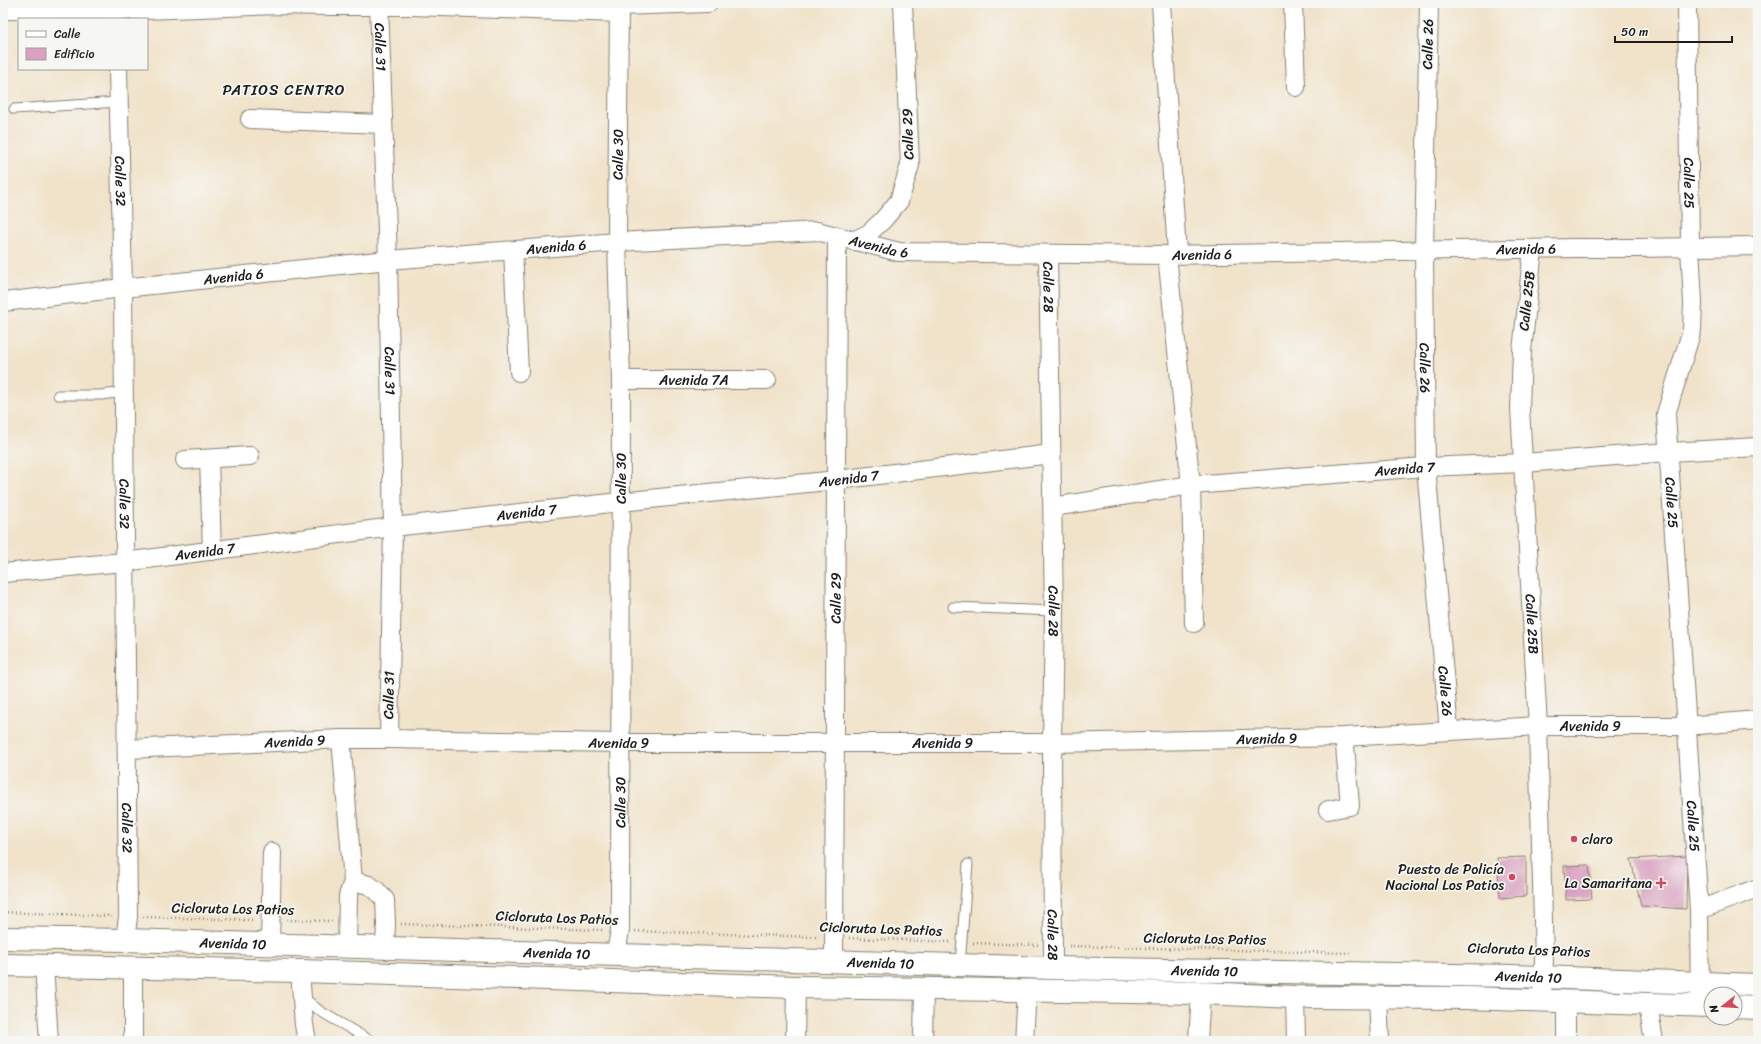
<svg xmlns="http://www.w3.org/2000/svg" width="1761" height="1044" font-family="Sriracha,sans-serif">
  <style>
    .building { fill: #d9a0c1 }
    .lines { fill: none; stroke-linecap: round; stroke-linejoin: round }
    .lane-casing { stroke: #868073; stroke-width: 11 }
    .street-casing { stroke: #868073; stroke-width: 20 }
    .primary-casing { stroke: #868073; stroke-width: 24 }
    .path { stroke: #868073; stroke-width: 2.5; stroke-dasharray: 1 3; stroke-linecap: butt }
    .lane { stroke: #fff; stroke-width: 9 }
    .street { stroke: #fff; stroke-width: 18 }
    .primary { stroke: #fff; stroke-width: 22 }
    .poi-dot { fill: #d1495b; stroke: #f6f6f2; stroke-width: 1.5 }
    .labels { text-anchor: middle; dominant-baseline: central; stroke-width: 3.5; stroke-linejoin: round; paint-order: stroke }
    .street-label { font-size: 14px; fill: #1c1c1c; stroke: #f6f6f2 }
    .poi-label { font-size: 14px; fill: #1c1c1c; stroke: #f6f6f2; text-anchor: end }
    .neighbourhood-label { font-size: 15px; letter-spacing: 1px; fill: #1c1c1c; stroke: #f6f6f2 }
  </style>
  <rect width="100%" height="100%" fill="#f6f6f2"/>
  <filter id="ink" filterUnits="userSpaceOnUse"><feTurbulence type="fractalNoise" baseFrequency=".025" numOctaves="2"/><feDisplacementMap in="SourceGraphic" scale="8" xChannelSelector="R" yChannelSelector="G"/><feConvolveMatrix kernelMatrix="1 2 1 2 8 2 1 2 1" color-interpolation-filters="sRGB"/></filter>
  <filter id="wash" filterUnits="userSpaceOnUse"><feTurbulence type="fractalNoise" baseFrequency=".012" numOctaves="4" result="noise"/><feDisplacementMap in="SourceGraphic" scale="16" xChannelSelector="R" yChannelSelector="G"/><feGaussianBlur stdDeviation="0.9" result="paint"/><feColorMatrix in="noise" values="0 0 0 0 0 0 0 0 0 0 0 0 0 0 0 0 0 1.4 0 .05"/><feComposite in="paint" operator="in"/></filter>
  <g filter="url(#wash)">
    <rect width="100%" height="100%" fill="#f1e3ca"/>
    <g id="blocks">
      <path class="building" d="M1687 856 1686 909 1641 906 1631 859Z
        M1526 857V896L1500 898 1497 858Z
        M1589 865 1592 899 1566 900 1564 866Z"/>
    </g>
  </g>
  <g filter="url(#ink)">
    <use href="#blocks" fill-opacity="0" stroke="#868073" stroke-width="1"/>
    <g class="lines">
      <defs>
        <path id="lane" d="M14 109 118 102
          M58 395H101L124 392
          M953 607 1054 611
          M960 964 968 864
          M303 997 320 1011 371 1041"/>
        <g id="street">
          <path id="s1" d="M379 3 388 260 393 527 389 739"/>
          <path d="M1161 3 1177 254"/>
          <path d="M1293 3 1296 87"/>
          <path id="s2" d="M1429 3 1424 250 1426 467 1449 731"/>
          <path id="s3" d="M1687 3 1690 247 1693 303 1692 330 1666 414 1699 910 1700 1006"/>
          <path d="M619 6 708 3"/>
          <path d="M3 10 116 11 279 5 326 6H412L619 13"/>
          <path id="s4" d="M118 69 123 288 128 917 125 940"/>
          <path d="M250 119 383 124"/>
          <path d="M853 241 868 234 883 220 899 201 910 165 903 3"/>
          <path id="s5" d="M1533 249 1522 351 1520 408 1538 726 1544 961 1542 991"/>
          <path d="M513 251 519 372"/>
          <path id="s6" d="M1048 254 1054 611 1052 743 1053 968"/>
          <path d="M1167 255 1191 485 1194 623"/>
          <path id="s7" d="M3 302 123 288 388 260 617 242 817 231 899 252 1167 255 1575 248H1636L1758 246"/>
          <path id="s8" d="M621 380H767"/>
          <path d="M209 459 212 551"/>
          <path d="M185 460 250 456"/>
          <path id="s9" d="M1053 507 1191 485 1426 467 1523 463 1669 452 1758 447"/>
          <path id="s10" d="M3 573 124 562 393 527 620 502 837 480 1051 454"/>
          <path d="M341 739 353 881 348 896 347 946"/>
          <path id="s11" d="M127 749 341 739H389L621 743H1052L1343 737 1538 726H1686L1758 720"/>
          <path d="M1328 810 1350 806 1345 746 1343 737"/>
          <path d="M353 881 369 885 377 891 385 900 386 924 385 947"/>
          <path d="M1699 910 1758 888"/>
          <path d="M270 944 272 852"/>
          <path id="s12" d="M616 954 620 930 621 380 617 242 619 3"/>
          <path id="s13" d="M834 960 837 236"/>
          <path d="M44 965 49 1041"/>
          <path d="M133 967V1041"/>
          <path d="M300 971 304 1025 307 1041"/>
          <path d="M1295 997 1296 1041"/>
          <path d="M1378 997 1380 1041"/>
          <path d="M1648 1005 1654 1041"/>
          <path d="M795 1041 796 987"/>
          <path d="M923 1041 924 988"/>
          <path d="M1024 1041 1027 991"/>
          <path d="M1198 1041 1201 993"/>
          <path d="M1566 1041V1002"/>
        </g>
        <g id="primary">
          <path id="s14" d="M3 938 125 940 1053 968 1512 976 1758 985"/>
          <path d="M3 965 300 971 796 987 1201 993 1295 997 1466 998 1711 1006"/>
          <path d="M1735 1007 1758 1008"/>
        </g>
      </defs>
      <use href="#lane" class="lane-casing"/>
      <use href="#street" class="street-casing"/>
      <use href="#primary" class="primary-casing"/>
      <path class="path" d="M3 912 112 916
        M143 917 254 920
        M287 920 332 921
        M401 924 604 930
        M635 931 818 937
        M849 938 950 942
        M973 943 1038 945
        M1069 946 1352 953"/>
      <use href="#lane" class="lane"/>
      <use href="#street" class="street"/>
      <use href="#primary" class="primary"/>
    </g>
  </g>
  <g class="poi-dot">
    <circle cx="1574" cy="839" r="4"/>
    <circle cx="1512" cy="877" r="4"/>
    <path d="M1659 877h4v4h4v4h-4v4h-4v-4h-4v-4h4z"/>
  </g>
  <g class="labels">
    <g class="street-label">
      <text transform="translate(1428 44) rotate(-89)">Calle 26</text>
      <text stroke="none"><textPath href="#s1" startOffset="44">Calle 31</textPath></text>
      <text transform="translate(908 134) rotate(-92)">Calle 29</text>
      <text stroke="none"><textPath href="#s12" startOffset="800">Calle 30</textPath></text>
      <text stroke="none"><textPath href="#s4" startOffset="112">Calle 32</textPath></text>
      <text stroke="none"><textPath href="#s3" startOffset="180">Calle 25</textPath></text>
      <text stroke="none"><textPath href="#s7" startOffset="881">Avenida 6</textPath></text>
      <text stroke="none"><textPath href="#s7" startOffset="556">Avenida 6</textPath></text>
      <text stroke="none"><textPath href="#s7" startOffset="1529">Avenida 6</textPath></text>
      <text stroke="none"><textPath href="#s7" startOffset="1205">Avenida 6</textPath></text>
      <text stroke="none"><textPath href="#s7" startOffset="232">Avenida 6</textPath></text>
      <text stroke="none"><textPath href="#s6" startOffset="33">Calle 28</textPath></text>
      <text transform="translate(1527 301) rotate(-84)">Calle 25B</text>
      <text stroke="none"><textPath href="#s2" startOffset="365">Calle 26</textPath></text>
      <text stroke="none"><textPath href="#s1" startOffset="368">Calle 31</textPath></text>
      <text stroke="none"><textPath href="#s8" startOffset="73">Avenida 7A</textPath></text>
      <text stroke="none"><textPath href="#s9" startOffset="354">Avenida 7</textPath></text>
      <text stroke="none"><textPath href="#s12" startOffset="476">Calle 30</textPath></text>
      <text stroke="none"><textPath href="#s10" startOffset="851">Avenida 7</textPath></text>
      <text stroke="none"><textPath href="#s3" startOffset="504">Calle 25</textPath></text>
      <text stroke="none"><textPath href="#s4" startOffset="435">Calle 32</textPath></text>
      <text stroke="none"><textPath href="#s10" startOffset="527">Avenida 7</textPath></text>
      <text stroke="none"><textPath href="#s10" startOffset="203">Avenida 7</textPath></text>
      <text stroke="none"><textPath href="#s13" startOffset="362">Calle 29</textPath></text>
      <text stroke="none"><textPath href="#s6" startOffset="357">Calle 28</textPath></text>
      <text stroke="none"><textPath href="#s5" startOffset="376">Calle 25B</textPath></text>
      <text stroke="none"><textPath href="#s2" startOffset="689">Calle 26</textPath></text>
      <text transform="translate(389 695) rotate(-89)">Calle 31</text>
      <text stroke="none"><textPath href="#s11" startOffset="1464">Avenida 9</textPath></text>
      <text stroke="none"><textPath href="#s11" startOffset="1140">Avenida 9</textPath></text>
      <text stroke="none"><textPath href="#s11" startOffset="168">Avenida 9</textPath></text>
      <text stroke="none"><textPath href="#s11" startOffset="816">Avenida 9</textPath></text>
      <text stroke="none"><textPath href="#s11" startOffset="492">Avenida 9</textPath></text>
      <text stroke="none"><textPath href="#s12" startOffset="152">Calle 30</textPath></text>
      <text stroke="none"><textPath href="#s3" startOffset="828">Calle 25</textPath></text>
      <text stroke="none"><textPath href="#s4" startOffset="759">Calle 32</textPath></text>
      <text transform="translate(233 909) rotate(1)">Cicloruta Los Patios</text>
      <text transform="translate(557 918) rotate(2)">Cicloruta Los Patios</text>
      <text transform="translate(881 929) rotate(2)">Cicloruta Los Patios</text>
      <text stroke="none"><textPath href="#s6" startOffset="681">Calle 28</textPath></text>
      <text transform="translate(1205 939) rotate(1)">Cicloruta Los Patios</text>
      <text stroke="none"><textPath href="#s14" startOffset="230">Avenida 10</textPath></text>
      <text transform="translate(1529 950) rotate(2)">Cicloruta Los Patios</text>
      <text stroke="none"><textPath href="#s14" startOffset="554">Avenida 10</textPath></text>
      <text stroke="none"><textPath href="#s14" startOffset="878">Avenida 10</textPath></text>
      <text stroke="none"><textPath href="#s14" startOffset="1202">Avenida 10</textPath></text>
      <text stroke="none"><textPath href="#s14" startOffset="1526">Avenida 10</textPath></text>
    </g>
    <g class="poi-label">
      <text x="1582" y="839" text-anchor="start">claro</text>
      <text x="1504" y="869">Puesto de Policía<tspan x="1504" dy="16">Nacional Los Patios</tspan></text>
      <text x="1652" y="883">La Samaritana</text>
    </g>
    <g class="neighbourhood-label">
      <text x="284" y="90">PATIOS CENTRO</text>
    </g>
  </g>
  <rect width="1761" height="1044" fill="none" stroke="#f6f6f2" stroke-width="16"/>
  <rect x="18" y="18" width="130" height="52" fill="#f6f6f2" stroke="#9f9f9c"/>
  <rect x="26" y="31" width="20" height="6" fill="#ffffff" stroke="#9f9f9c"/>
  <text x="54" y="38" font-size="12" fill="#1c1c1c">Calle</text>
  <rect x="26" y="48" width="20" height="12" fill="#d9a0c1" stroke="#9f9f9c"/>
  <text x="54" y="58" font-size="12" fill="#1c1c1c">Edificio</text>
  <g transform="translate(1723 1006) rotate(253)"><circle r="19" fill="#f6f6f2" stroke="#9f9f9c"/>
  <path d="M0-3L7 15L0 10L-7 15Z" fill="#d1495b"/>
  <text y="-6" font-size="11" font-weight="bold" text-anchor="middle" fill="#1c1c1c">N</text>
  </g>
  <path d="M1615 36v6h117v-6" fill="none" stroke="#1c1c1c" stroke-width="2"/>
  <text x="1621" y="36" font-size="12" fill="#1c1c1c" stroke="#f6f6f2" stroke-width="3" paint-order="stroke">50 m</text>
</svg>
